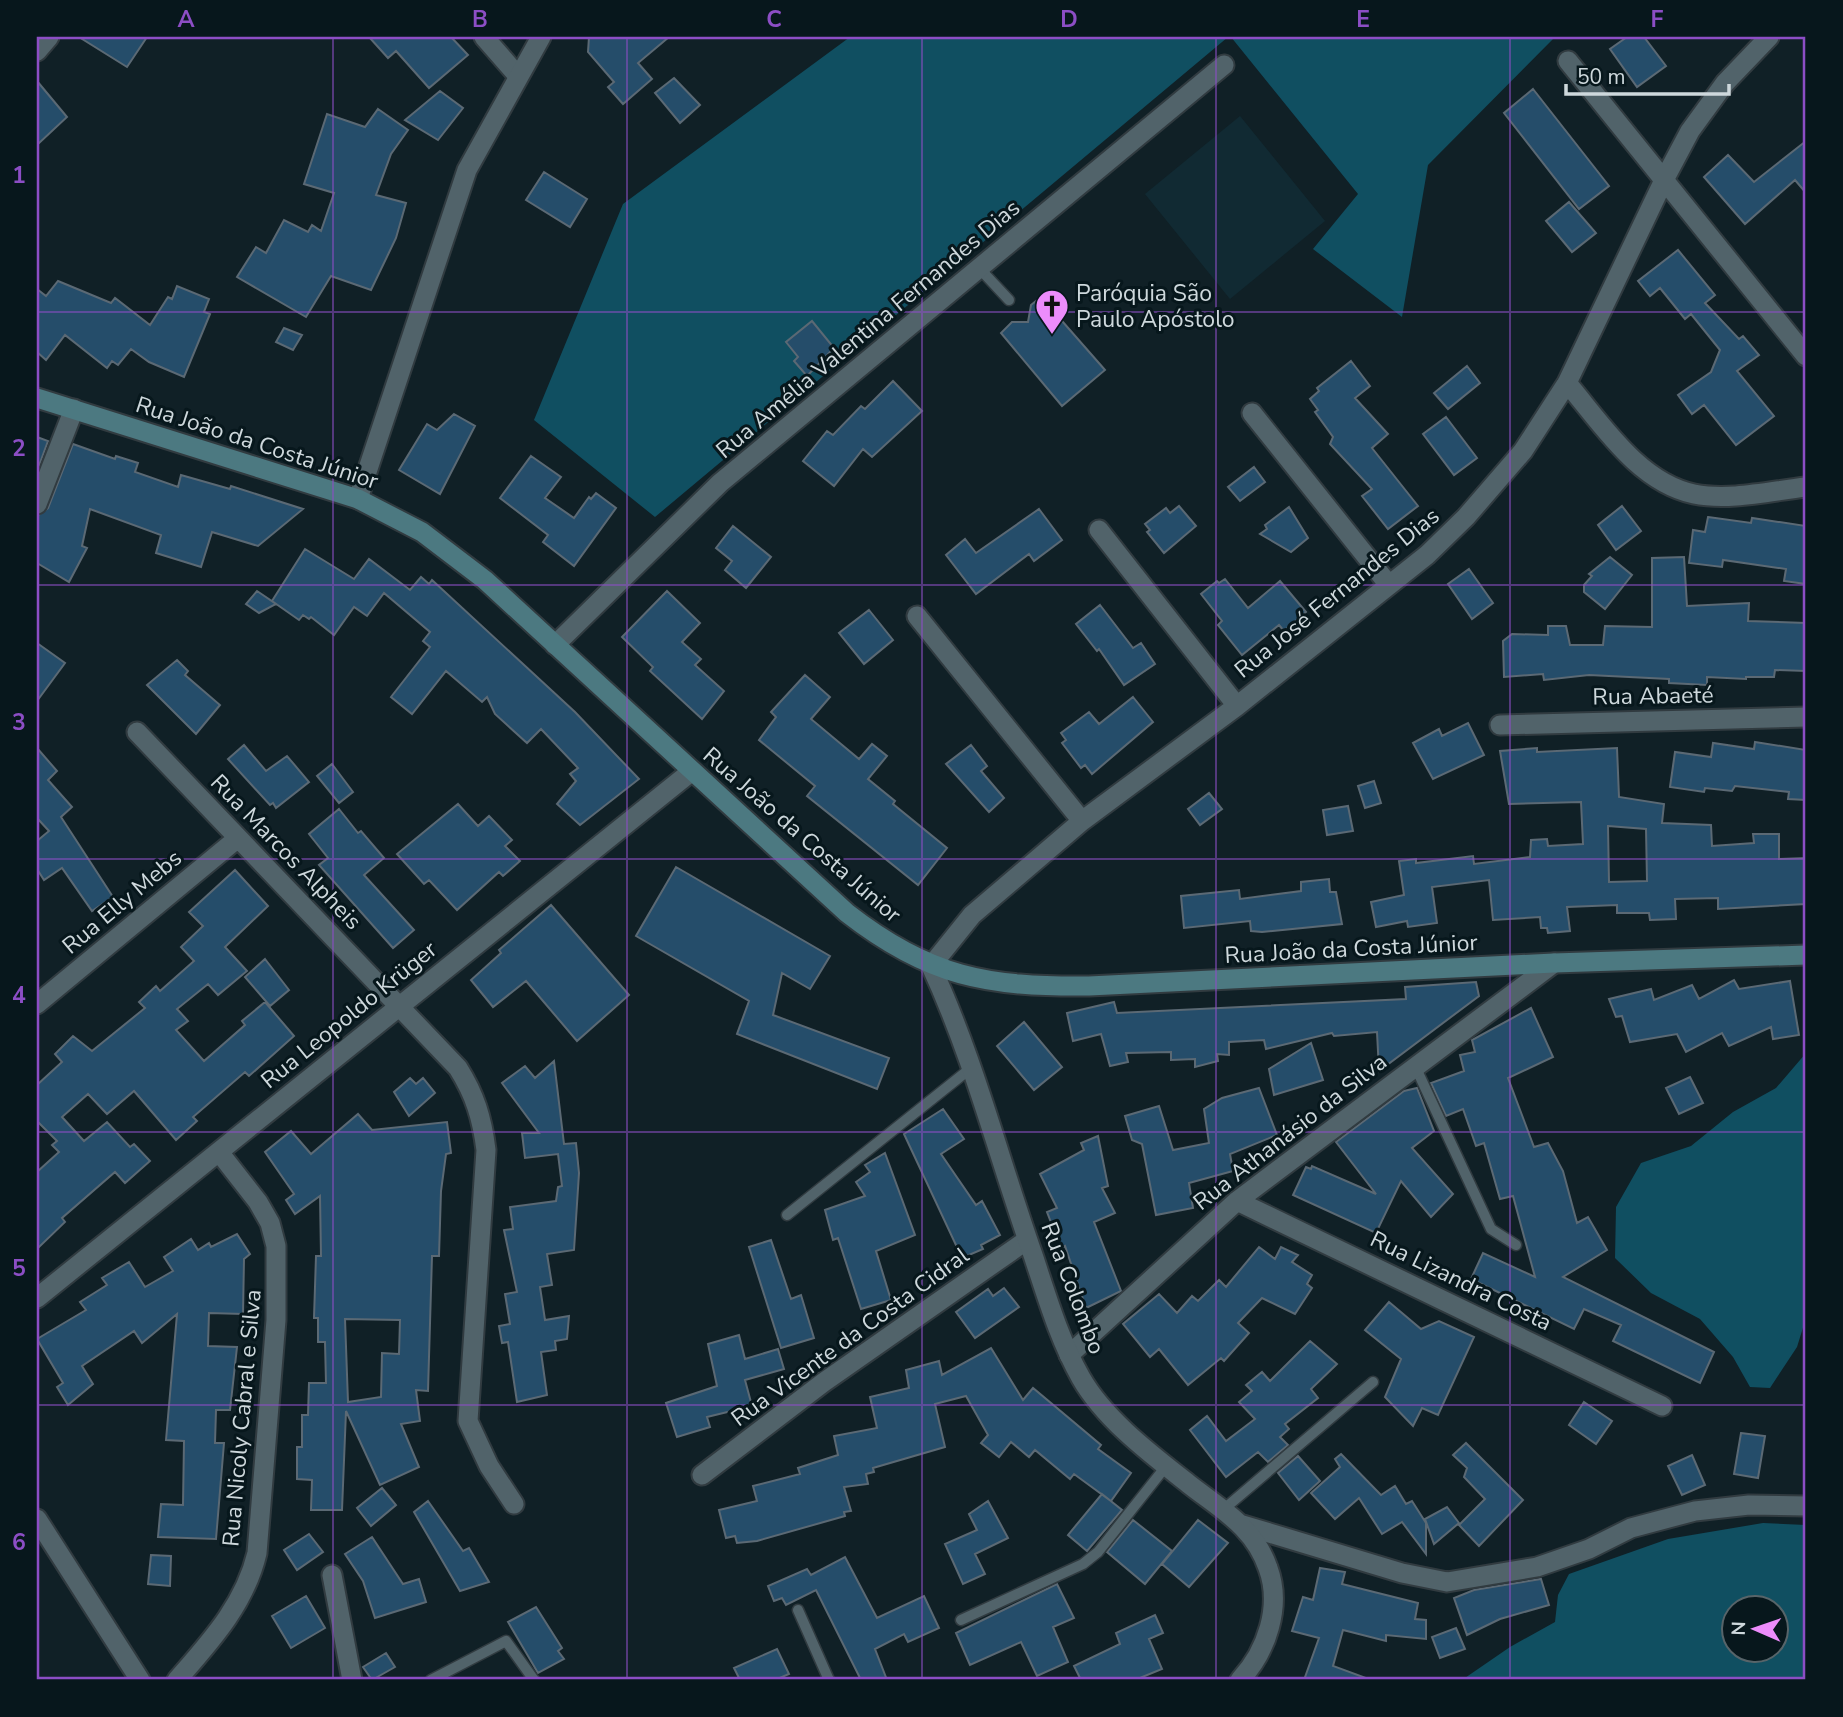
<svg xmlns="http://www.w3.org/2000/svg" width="1843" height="1717" font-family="'Nunito Sans',sans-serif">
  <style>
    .built { fill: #112a33 }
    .forest { fill: #104f61; fill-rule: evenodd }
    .building { fill: #254d6a; stroke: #5b6974; stroke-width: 2; fill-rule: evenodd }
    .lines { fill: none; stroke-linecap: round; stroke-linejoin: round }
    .service-casing { stroke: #313b40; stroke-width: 13 }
    .minor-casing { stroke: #313b40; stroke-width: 23 }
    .tertiary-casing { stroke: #313b40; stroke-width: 23 }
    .secondary-casing { stroke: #313b40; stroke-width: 23 }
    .service { stroke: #51636a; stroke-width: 10 }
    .minor { stroke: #51636a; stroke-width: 19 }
    .tertiary { stroke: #51636a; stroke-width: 19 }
    .secondary { stroke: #4c7981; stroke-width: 19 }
    .grid { fill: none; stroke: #8c4ec5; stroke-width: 2; stroke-opacity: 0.55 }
    .labels { text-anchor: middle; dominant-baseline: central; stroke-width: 6; stroke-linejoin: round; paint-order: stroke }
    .poi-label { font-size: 23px; fill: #ced8dc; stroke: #07171c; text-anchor: start }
    .street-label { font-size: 23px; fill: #ced8dc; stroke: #07171c }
    .neatline { fill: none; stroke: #8c4ec5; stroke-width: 2.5 }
    .grid-label { font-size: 23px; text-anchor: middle; font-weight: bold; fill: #8c4ec5 }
  </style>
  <rect width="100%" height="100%" fill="#102026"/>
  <path class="built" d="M1240 116 1325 221 1230 299 1145 194Z"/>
  <path class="forest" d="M850 37H1228L655 517 534 420 623 204Z
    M1231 37H1555L1428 165 1402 317 1313 249 1358 194Z
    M1806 1053V1318L1797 1347 1770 1388 1750 1387 1733 1357 1700 1319 1651 1293 1615 1258 1616 1207 1641 1163 1691 1146 1733 1112 1776 1088Z
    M1763 1523 1806 1525V1680H1462L1510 1647 1555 1622 1558 1595 1569 1574 1668 1539ZM1734 1608H1776V1650H1734Z"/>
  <path class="building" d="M79 37H147L127 67Z
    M369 37H451L468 55 429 88 396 51 388 58Z
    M589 37H669L638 63 652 79 623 104 608 87 614 82 588 52Z
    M1627 37H1644L1666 66 1637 87 1610 49Z
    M674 78 700 105 680 123 655 93Z
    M37 81 67 117 37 145Z
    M1533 89 1609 186 1579 209 1504 113Z
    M440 91 463 108 438 140 405 120Z
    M378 109 408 130 391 154 376 195 406 203 396 238 371 290 331 276 306 317 237 277 256 247 266 253 284 220 308 232 312 225 321 231 334 193 304 184 327 114 365 127Z
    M1806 141V193L1795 180 1745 224 1704 177 1728 155 1754 182Z
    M544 172 587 199 570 227 526 200Z
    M1569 202 1596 233 1572 252 1546 221Z
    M1678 250 1715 295 1705 303 1739 339 1743 336 1759 355 1737 371 1774 416 1736 445 1704 405 1692 414 1678 395 1711 372 1720 350 1691 314 1685 319 1660 288 1650 296 1638 281Z
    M58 281 111 303 115 298 150 325 168 297 172 299 177 286 209 299 204 312 210 314 184 377 149 362 131 349 118 365 112 361 107 368 65 335 46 360 37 352V289L46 296Z
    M1041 297 1105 370 1062 406 1001 333 1012 322H1028L1031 305Z
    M812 321 834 348 807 376 794 361 798 357 786 342Z
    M284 328 302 335 293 350 276 342Z
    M1351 361 1370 386 1355 398 1388 434 1372 448 1418 506 1388 529 1362 496 1372 489 1330 444 1333 437 1315 412 1318 410 1310 399 1319 391 1317 388Z
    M1467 366 1480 383 1448 409 1434 393Z
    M893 381 922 411 872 457 863 449 834 486 803 461 827 431 833 435 861 406 865 409Z
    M454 414 475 426 440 494 399 470 427 424 437 430Z
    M1446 417 1477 458 1454 475 1423 434Z
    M37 437 48 441 37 471Z
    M73 444 115 459 116 456 138 463 135 472 178 487 181 475 230 489 231 486 303 509 258 546 212 532 201 567 156 553 161 535 90 509 82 546 87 548 69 582 37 563V516L48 508Z
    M531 456 561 477 545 498 574 518 589 497 591 499 596 493 616 508 574 566 543 542 548 535 500 498Z
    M1254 467 1265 482 1240 501 1228 487Z
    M1179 506 1196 526 1164 553 1147 532 1150 530 1145 524 1166 508 1170 513Z
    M1622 506 1641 531 1616 550 1598 525Z
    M1289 507 1308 538 1291 552 1260 534 1267 529 1265 525Z
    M1039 509 1062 540 1034 561 1029 554 976 594 946 555 965 539 976 553Z
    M1708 517 1751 523 1752 518 1806 526V584L1784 581 1786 569 1723 560 1722 567 1689 563 1693 530 1705 532Z
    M733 526 771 557 746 588 725 570 732 561 716 548Z
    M305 549 354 579 369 559 410 590 421 577 429 584 432 580 575 712 639 779 580 825 557 804 576 781 570 774 578 768 541 729 527 743 495 714 487 697 482 702 446 671 412 714 391 697 430 647 423 641 430 632 384 593 367 616 354 607 334 635 311 617 309 619 303 615 299 620 272 601Z
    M1610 557 1632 575 1605 609 1584 592V585L1592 576 1589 574Z
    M1684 557 1687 606 1749 603 1748 621 1806 623V671L1775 670 1774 677H1746V679L1707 677V685L1669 683V679L1589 675 1544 680 1543 674 1504 677 1503 641 1512 634 1548 635V626H1566L1570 645H1603L1605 626 1652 627V558Z
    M1469 569 1493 603 1472 619 1448 584Z
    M1225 579 1248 608 1280 581 1306 612 1284 631 1279 625 1242 655 1218 625 1222 621 1201 594 1217 581 1219 583Z
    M257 591 276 604 259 613 246 604Z
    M667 591 700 623 682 642 701 659 695 665 724 691 702 719 650 671 653 667 622 637Z
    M1100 605 1133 648 1141 643 1155 664 1124 685 1099 649 1097 651 1076 624Z
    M869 610 893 640 864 664 839 633Z
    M37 643 65 663 37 701Z
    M177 660 188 671 185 675 220 705 196 734 147 685Z
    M805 675 830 697 811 719 859 759 872 744 887 756 868 779 895 801 893 804 947 848 918 885 807 796 815 786 759 740 776 717 771 712Z
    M1133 697 1153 722 1092 774 1085 765 1081 768 1062 743 1066 740 1061 733 1089 712 1099 724Z
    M1468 723 1484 755 1433 779 1413 743 1439 729 1442 736Z
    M1755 742 1806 750V800L1788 799 1789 792 1735 786 1732 791 1705 788 1704 792 1670 787 1675 752 1711 757 1713 743 1754 749Z
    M244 745 266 771 287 756 309 782 276 808 273 803 270 805 228 759Z
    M971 745 987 766 981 771 1004 798 989 812 946 764Z
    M37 748 57 771 48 780 72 807 61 817 113 897 92 911 62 868 44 880 37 869V841L49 831 37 818Z
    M1537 748V752L1617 748 1619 797 1664 804 1662 823 1711 825 1712 846 1754 843 1753 834H1779V859L1806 858V904L1718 909V898L1675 899 1676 919 1650 920 1649 913H1617V905L1567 907 1570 931 1548 933 1547 928H1541L1540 917 1493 920 1489 880 1432 887 1437 923 1408 927 1407 921 1376 927 1371 902 1404 895 1399 861 1416 859V863L1473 856 1474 864 1530 857 1531 840 1547 839 1548 846 1583 844 1581 802 1509 804 1500 751ZM1608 826 1646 829 1647 881 1609 882Z
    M332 764 353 792 339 803 317 776Z
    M1374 781 1381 803 1365 808 1358 786Z
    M1209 793 1222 809 1200 825 1188 809Z
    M458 804 478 826 489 816 512 840 505 846 520 861 503 876 499 872 457 910 429 880 424 884 397 854Z
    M1348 806 1353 831 1327 835 1323 810Z
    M339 809 358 833 361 831 384 858 364 875 414 930 393 948 319 865 328 858 309 834Z
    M676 867 830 956 810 989 782 973 773 1015 889 1058 877 1089 737 1034 749 1001 636 936Z
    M235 870 268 906 225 947 247 971 218 995 208 984 177 1009 188 1021 176 1030 204 1061 245 1025 242 1021 265 1002 294 1036 249 1076 245 1072 193 1117 197 1121 176 1140 134 1091 107 1114 88 1094 62 1117 84 1141 107 1122 130 1147 134 1144 150 1161 125 1183 115 1172 62 1218 65 1222 37 1249V1172L59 1152 52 1145 57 1141 37 1121V1085L62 1062 55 1054 73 1036 92 1051 145 1008 139 1002 156 986 160 991 194 961 181 947 203 926 189 912Z
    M1329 879 1330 892H1336L1342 924 1262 932 1251 931 1250 921 1184 928 1181 896 1239 890 1240 899 1301 891V882Z
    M551 905 629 995 577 1041 526 981 493 1007 471 980 501 953 499 950Z
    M265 959 289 990 270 1006 245 977Z
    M1734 980 1739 989 1790 981 1799 1035 1773 1039 1771 1027 1729 1046 1722 1033 1686 1052 1677 1034 1630 1042 1622 1016 1616 1017 1609 999 1651 989 1654 1000 1692 985 1699 999Z
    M1476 982 1479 996 1379 1071 1377 1032 1334 1036 1332 1033 1266 1049 1264 1040 1229 1042V1055L1217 1054 1218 1061 1195 1067V1059L1171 1060V1052L1126 1053 1128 1062 1110 1066 1101 1034 1073 1041 1067 1013 1114 1002 1117 1013 1406 999 1405 987Z
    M1531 1008 1553 1057 1508 1078 1534 1147 1548 1143 1563 1171 1577 1223 1588 1217 1607 1250 1563 1277 1714 1352 1700 1383 1613 1341 1621 1325 1584 1309 1574 1329 1471 1279 1483 1253 1535 1277 1513 1196 1500 1199 1484 1143 1476 1146 1463 1109 1446 1116 1431 1083 1464 1071 1460 1055 1475 1052 1472 1040Z
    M1024 1022 1062 1067 1034 1090 997 1046Z
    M1311 1043 1323 1080 1274 1095 1269 1069Z
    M554 1061 564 1144 576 1143 579 1173 574 1250 547 1254 552 1285 540 1287 545 1320 569 1316 567 1339 555 1341 556 1350 541 1352 547 1395 517 1402 508 1342 502 1343 499 1326 510 1324 505 1294 517 1292 504 1230 513 1229 510 1207 556 1201 558 1187 562 1186 558 1154 525 1158 522 1133H539L502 1083 525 1066 535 1078Z
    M1690 1077 1703 1103 1679 1114 1666 1088Z
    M410 1078 416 1084 423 1078 435 1093 409 1116 394 1092Z
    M1259 1088 1277 1135 1230 1154 1233 1171 1189 1183 1193 1208 1156 1215 1142 1144 1132 1140 1125 1116 1159 1106 1173 1150 1209 1143 1204 1109 1222 1098Z
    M1417 1088 1434 1131 1412 1148 1453 1194 1431 1217 1401 1181 1376 1233 1293 1195 1306 1167 1311 1169 1312 1166 1376 1194 1336 1142 1404 1091Z
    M943 1109 964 1139 941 1154 976 1205 982 1201 1000 1235 981 1245 983 1249 962 1258 904 1134Z
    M358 1114 372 1130 447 1122 451 1153 446 1154 441 1191 439 1256H432L428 1391 416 1390 420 1421 401 1424 419 1467 380 1485 346 1411 342 1510H311L312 1480 297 1479V1447H302V1415H308L309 1383H326L325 1342H318V1318H314L316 1256H321L320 1196 295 1214 286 1200 294 1194 265 1152 291 1131 311 1154ZM345 1319 400 1320 399 1354 382 1353 381 1397 348 1402Z
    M1098 1136 1108 1186 1102 1188 1115 1213 1094 1222 1121 1291 1086 1308 1065 1246 1061 1248 1047 1212 1057 1208 1040 1174 1084 1150 1081 1143Z
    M885 1153 915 1235 876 1251 891 1300 861 1309 838 1238 833 1240 825 1210 865 1196 856 1182 870 1172 865 1165Z
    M237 1234 250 1254 244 1259 243 1314 209 1313 208 1346 237 1347 230 1410H216L215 1443H224L216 1539 158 1537 161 1504 183 1505 184 1441 166 1440 177 1314 142 1343 134 1331 82 1366 93 1384 68 1405 57 1387 63 1383 37 1339 86 1310 80 1302 107 1285 102 1278 129 1262 145 1287 173 1271 164 1257 191 1239 198 1250 209 1243 211 1247Z
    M771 1240 791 1299 801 1295 814 1338 781 1348 749 1247Z
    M1259 1247 1275 1259 1281 1247 1298 1255 1292 1262 1312 1275 1307 1284 1312 1288 1295 1314 1262 1298 1238 1323 1249 1333 1224 1361 1221 1358 1188 1385 1159 1349 1150 1357 1123 1324 1159 1294 1177 1313 1192 1296 1198 1301 1219 1280 1226 1287Z
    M1004 1288 1019 1307 975 1338 956 1312 988 1289 993 1296Z
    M1389 1302 1421 1329 1439 1321 1474 1337 1438 1415 1422 1408 1413 1426 1385 1397 1401 1359 1365 1330Z
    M739 1335 745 1359 778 1349 784 1369 745 1380 752 1406 707 1417 710 1427 677 1437 666 1403 717 1386 708 1344Z
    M1310 1341 1337 1364 1311 1389 1318 1398 1285 1424 1289 1429 1280 1437 1288 1445 1268 1462 1258 1452 1226 1477 1190 1430 1207 1416 1226 1441 1255 1419 1239 1402 1252 1391 1246 1385 1262 1372 1270 1381Z
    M991 1348 1023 1400 1033 1388 1101 1445 1098 1449 1131 1473 1111 1501 1074 1474 1070 1479 1035 1450 1029 1457 1011 1442 999 1457 981 1443 988 1435 966 1396 935 1404 945 1447 873 1468 874 1472 866 1474 868 1484 844 1487 851 1511 844 1512 845 1516 757 1541 737 1543 735 1536 726 1538 719 1510 757 1501 753 1486 800 1474 798 1468 838 1455 834 1436 877 1428 870 1397 909 1388 906 1370 939 1361 942 1375Z
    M1584 1402 1612 1421 1596 1444 1569 1425Z
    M1741 1433 1765 1436 1758 1478 1734 1474Z
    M1466 1443 1523 1500 1479 1546 1459 1525 1485 1499 1464 1477 1467 1468 1453 1455Z
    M1341 1454 1381 1495 1395 1486 1406 1504 1412 1501 1426 1523V1554L1402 1522 1382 1534 1359 1498 1335 1519 1311 1493 1340 1467 1335 1459Z
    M1692 1455 1705 1485 1682 1495 1668 1466Z
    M1298 1456 1320 1481 1299 1500 1278 1473Z
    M382 1488 396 1505 371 1526 357 1508Z
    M1102 1494 1122 1510 1087 1551 1068 1535Z
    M428 1501 463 1551 469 1548 489 1582 460 1591 414 1512Z
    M988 1501 1008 1538 975 1554 985 1574 963 1584 945 1544 977 1530 969 1514Z
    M1447 1507 1459 1523 1434 1544 1425 1519Z
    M1133 1520 1172 1551 1145 1584 1107 1552Z
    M1198 1520 1228 1543 1189 1587 1162 1564Z
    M309 1534 323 1552 297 1570 284 1550Z
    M372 1537 403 1584 419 1579 426 1602 375 1618 363 1581 345 1554Z
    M151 1555 171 1556 170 1586 148 1584Z
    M845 1557 877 1618 924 1596 939 1628 908 1642 904 1634 875 1649 887 1680H861L816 1590 786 1605 782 1598 774 1601 768 1586 807 1569 811 1575Z
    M1320 1568 1345 1572 1342 1584 1418 1603 1415 1619 1426 1620V1639L1386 1635V1641L1343 1630 1333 1666 1366 1678 1365 1680H1304L1319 1638 1292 1631 1303 1597 1313 1600Z
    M1541 1579 1549 1605 1500 1619 1467 1635 1454 1598 1474 1590Z
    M1057 1584 1074 1618 1053 1627 1068 1662 1037 1676 1021 1642 970 1665 956 1633Z
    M306 1596 325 1628 291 1648 272 1616Z
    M536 1607 562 1648 558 1651 564 1659 538 1673 508 1622Z
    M1155 1615 1163 1633 1149 1639 1162 1669 1135 1680H1081L1074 1666 1120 1644 1116 1633Z
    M1456 1628 1465 1649 1440 1658 1432 1637Z
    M777 1649 789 1674 775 1680H740L734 1668Z
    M386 1653 395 1667 372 1680 363 1667Z"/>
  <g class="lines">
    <defs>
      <path id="service" d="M980 269 1009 300
        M1415 1066 1491 1229 1516 1245
        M787 1215 971 1068
        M1224 1509 1373 1382
        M798 1610 829 1680
        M961 1620 1083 1564 1098 1552 1167 1465
        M431 1680 506 1641 534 1680"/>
      <path id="minor" d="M484 37 518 76
        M37 51 49 37
        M1568 61 1806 356
        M1567 383C1602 424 1638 482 1694 494 1730 501 1770 491 1806 487
        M1252 413 1389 585
        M37 504 74 409
        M1099 530 1237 706
        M917 616 1082 821
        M555 645 720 483 1224 65
        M1500 725 1806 717
        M137 732 458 1068C475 1095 482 1118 486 1150L468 1421 489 1466 514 1504
        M931 966 972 915 1082 821 1237 706 1427 555 1466 517 1523 451 1567 383 1664 180 1690 131 1725 83 1769 37
        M37 1004 238 838
        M1237 1201 1662 1406
        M37 1298 692 771
        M1069 1355 1237 1201 1554 963
        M702 1475 824 1382 1027 1240
        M37 1519 140 1680
        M1243 1525 1402 1573 1447 1582 1537 1567 1589 1549 1631 1528 1695 1511 1749 1505 1806 1506
        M332 1575 352 1680
        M177 1680C211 1641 245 1604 257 1553L276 1320V1246L270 1223 258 1202 219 1152"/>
      <path id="tertiary" d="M358 499 467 170 541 37
        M931 966C974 1059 999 1159 1033 1255 1047 1297 1059 1339 1081 1378 1105 1420 1152 1455 1190 1485 1222 1510 1254 1527 1268 1568 1282 1606 1267 1651 1240 1680"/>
      <path id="secondary" d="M37 398 358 499 422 532 485 580 847 913C929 977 987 987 1089 986L1554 963 1806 955"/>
    </defs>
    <use href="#service" class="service-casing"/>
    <use href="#minor" class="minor-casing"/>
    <use href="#tertiary" class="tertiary-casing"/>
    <use href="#secondary" class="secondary-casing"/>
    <use href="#service" class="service"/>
    <use href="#minor" class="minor"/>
    <use href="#tertiary" class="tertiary"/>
    <use href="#secondary" class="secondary"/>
  </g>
  <path class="grid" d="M333 37V1680M627 37V1680M922 37V1680M1216 37V1680M1510 37V1680M37 312H1806M37 585H1806M37 859H1806M37 1132H1806M37 1405H1806"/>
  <defs>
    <symbol id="church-pin" viewBox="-11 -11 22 30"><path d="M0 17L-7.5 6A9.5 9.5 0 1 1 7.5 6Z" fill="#ec8cfb" stroke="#07171c"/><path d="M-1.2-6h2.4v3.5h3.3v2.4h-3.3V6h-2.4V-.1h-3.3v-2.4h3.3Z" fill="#111"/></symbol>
  </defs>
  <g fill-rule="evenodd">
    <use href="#church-pin" x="1033" y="287" width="38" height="52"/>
  </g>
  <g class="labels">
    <g class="poi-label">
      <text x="1076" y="293">Paróquia São<tspan x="1076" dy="26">Paulo Apóstolo</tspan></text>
    </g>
    <g class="street-label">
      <text transform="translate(868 329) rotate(-40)">Rua Amélia Valentina Fernandes Dias</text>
      <text transform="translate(257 443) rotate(18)">Rua João da Costa Júnior</text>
      <text transform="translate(1337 593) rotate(-39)">Rua José Fernandes Dias</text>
      <text transform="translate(1653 696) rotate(-1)">Rua Abaeté</text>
      <text transform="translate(802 835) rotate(41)">Rua João da Costa Júnior</text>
      <text transform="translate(286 852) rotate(46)">Rua Marcos Alpheis</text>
      <text transform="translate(122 902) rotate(-40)">Rua Elly Mebs</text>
      <text transform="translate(1351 949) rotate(-3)">Rua João da Costa Júnior</text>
      <text transform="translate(349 1015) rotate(-39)">Rua Leopoldo Krüger</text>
      <text transform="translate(1290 1132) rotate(-38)">Rua Athanásio da Silva</text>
      <text transform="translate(1461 1281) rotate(26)">Rua Lizandra Costa</text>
      <text transform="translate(1073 1288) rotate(69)">Rua Colombo</text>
      <text transform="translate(850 1337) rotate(-36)">Rua Vicente da Costa Cidral</text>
      <text transform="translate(242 1418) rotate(-85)">Rua Nicoly Cabral e Silva</text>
    </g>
  </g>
  <rect width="1843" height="1717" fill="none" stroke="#07171c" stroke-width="77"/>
  <g transform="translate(1755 1629) rotate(272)"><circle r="33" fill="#07171c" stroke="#576469" stroke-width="2"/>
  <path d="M0-5L12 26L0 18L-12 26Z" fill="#ec8cfb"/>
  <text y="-10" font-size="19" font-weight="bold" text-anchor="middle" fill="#ced8dc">N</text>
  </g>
  <path d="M1566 84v10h163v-10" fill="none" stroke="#ced8dc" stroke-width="3.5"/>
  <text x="1577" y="84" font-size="21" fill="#ced8dc" stroke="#07171c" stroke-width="5" paint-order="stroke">50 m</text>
  <rect x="38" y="38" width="1766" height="1640" class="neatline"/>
  <g class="grid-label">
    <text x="186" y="27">A</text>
    <text x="480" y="27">B</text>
    <text x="774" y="27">C</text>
    <text x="1069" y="27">D</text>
    <text x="1363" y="27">E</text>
    <text x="1657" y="27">F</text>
    <text x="19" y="183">1</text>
    <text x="19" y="456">2</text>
    <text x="19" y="730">3</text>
    <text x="19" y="1003">4</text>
    <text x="19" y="1276">5</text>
    <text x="19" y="1550">6</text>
  </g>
</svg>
